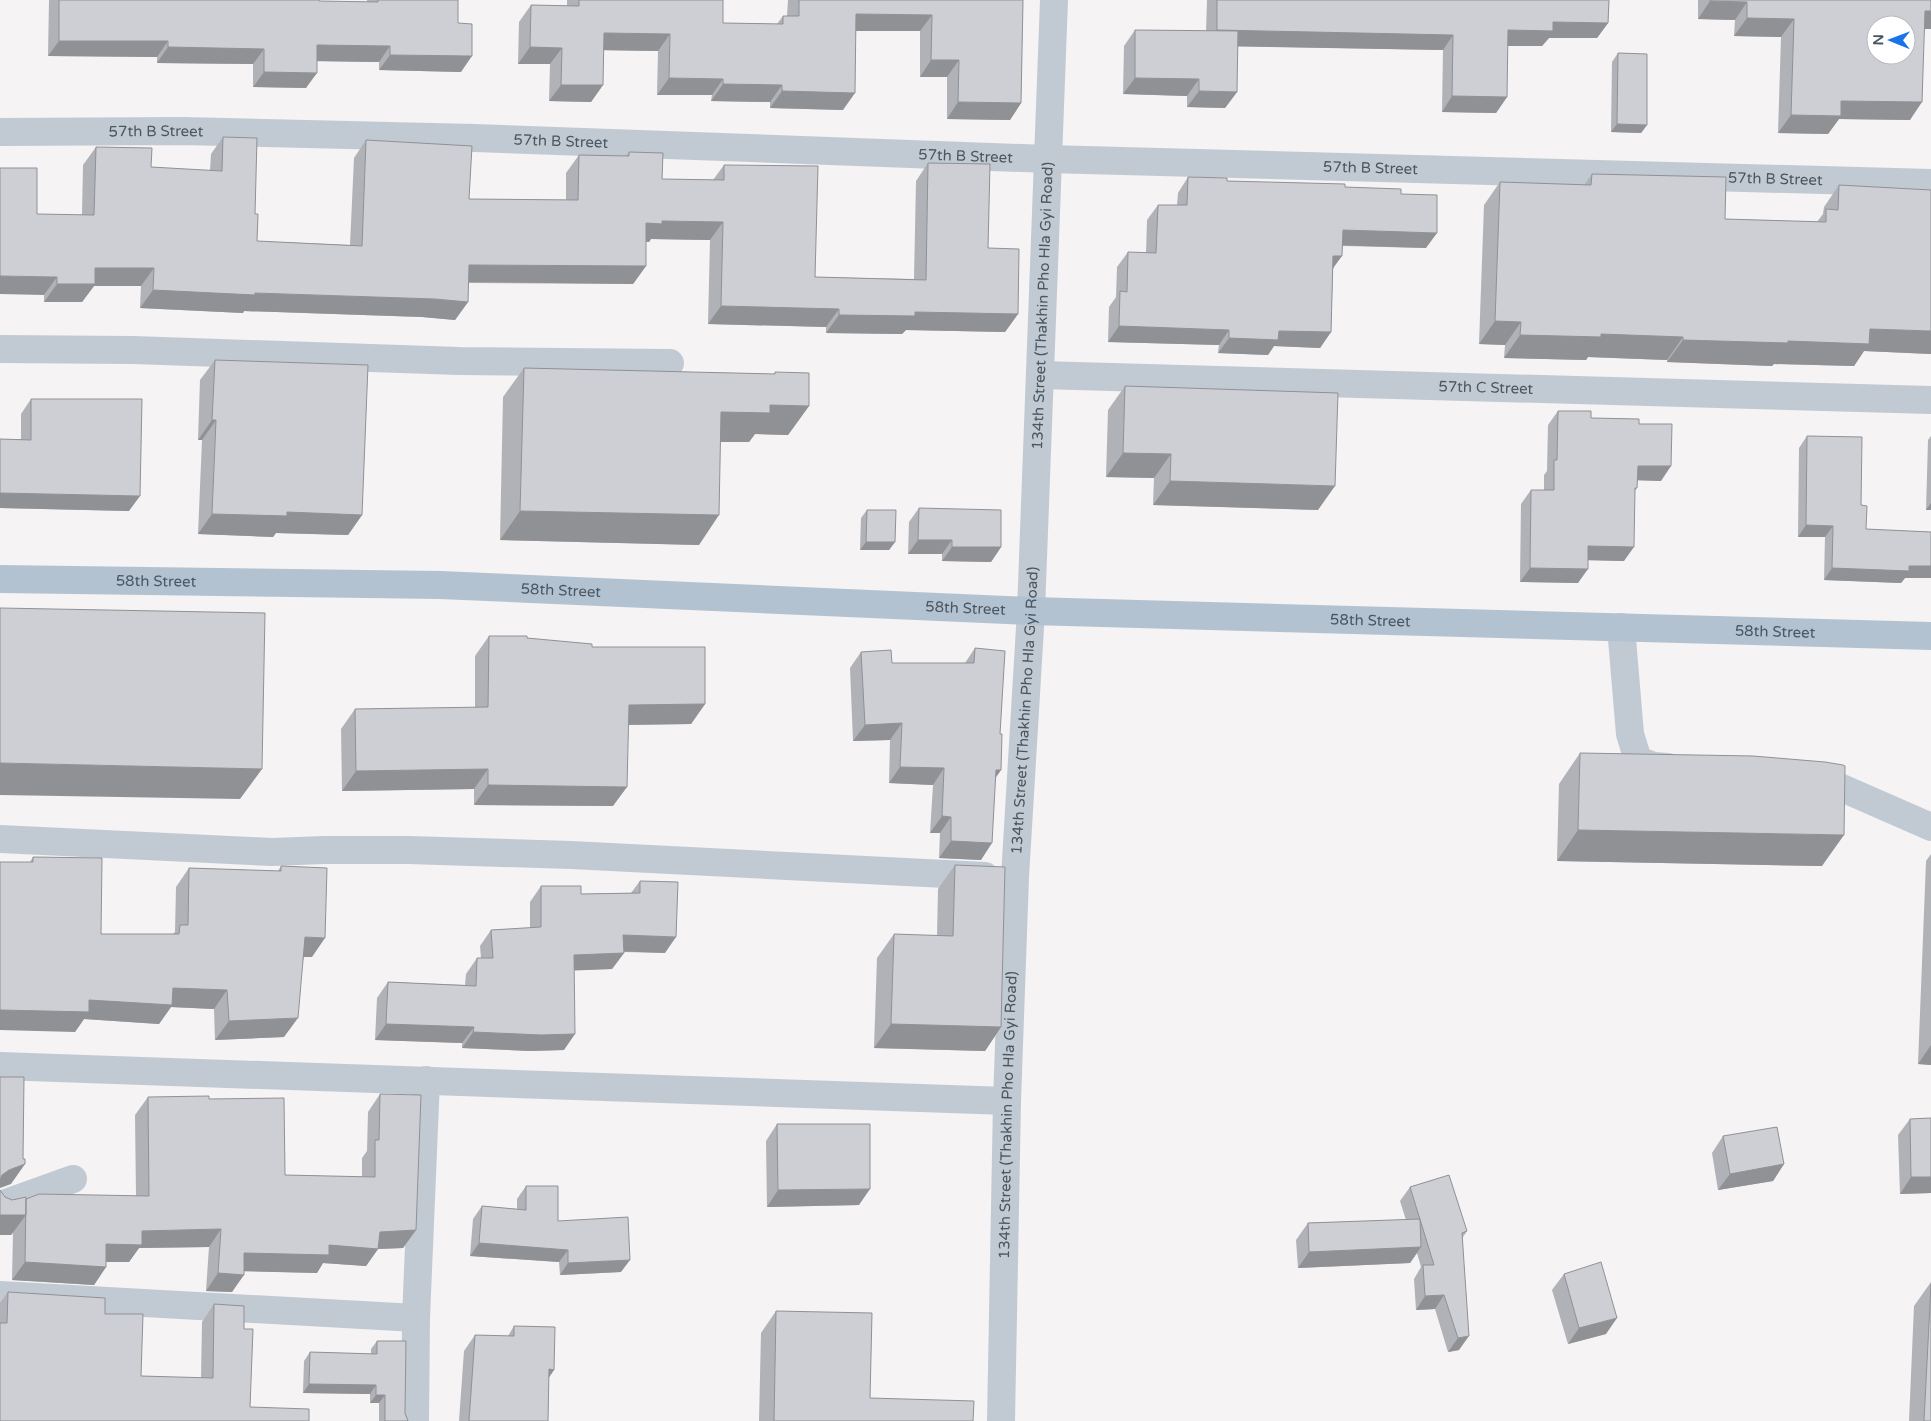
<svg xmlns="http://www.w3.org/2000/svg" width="1931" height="1421" font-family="'Varela Round',sans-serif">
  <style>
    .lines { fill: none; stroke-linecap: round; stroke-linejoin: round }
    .minor { stroke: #c1cad2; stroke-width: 28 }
    .major { stroke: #b3c2d1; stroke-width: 28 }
    .wall { fill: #b0b2b7 }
    .shaded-wall { fill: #909195 }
    .building { fill: #cdcfd5; stroke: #909195; fill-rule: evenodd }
    .labels { text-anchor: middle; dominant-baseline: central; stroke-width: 4.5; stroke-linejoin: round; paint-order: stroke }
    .street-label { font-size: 15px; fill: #4a5661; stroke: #fff }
  </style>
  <rect width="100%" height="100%" fill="#f5f3f3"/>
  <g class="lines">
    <g class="minor">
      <path id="s1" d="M0 132 183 131 474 138 1048 159 1931 183"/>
      <path d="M0 349 133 350 459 361 670 363"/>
      <path id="s2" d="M1040 375 1931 400"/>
      <path d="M1621 627 1630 734 1638 760 1654 766 1668 767"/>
      <path d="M1808 778 1826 781 1931 827"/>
      <path d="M0 839 272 852 324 850H408L571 855 985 876"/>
      <path d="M0 1066 1007 1101"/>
      <path d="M0 1205 73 1179"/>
      <path d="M0 1295 416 1318"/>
      <path d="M415 1421 416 1318 426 1080"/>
      <path id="s3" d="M1001 1421 1007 1101 1015 877 1031 611 1054 0"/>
    </g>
    <path class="major" id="s4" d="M0 579 440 585 1031 611 1931 636"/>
  </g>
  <path class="wall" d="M49 0H319V1L367 2V0H458V23L461 72 379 70V62L317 61 306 88 253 87V64L157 63V57L48 56Z
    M567 0H723V23L777 24 783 16H787L788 0H1023L1021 103 1010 120 947 119V77H920V31H856L843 110 770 108V102L711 101 712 95H657L658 51 603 50V85L591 102 549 101 550 64H518L519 22 531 5 567 6Z
    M1207 0H1609L1608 23 1597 38H1549L1542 46H1507V97L1496 113 1442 112 1443 50 1237 46V92L1225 108 1187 107V96L1123 94 1124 46 1135 30 1206 31Z
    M1698 0H1931V29H1924L1910 120 1839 119 1828 134 1778 133 1781 37 1734 36 1735 20 1698 19Z
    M1618 53 1647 125 1641 133 1611 132 1612 62Z
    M223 137 255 214 257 241 350 245 354 158 366 140 469 199 566 200V173L579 155 626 156 629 152 662 179 713 180 724 165 815 277 914 279 916 181 928 163 988 248 1018 314 1005 332 906 330 902 334 826 333V327L708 324 710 240 651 239 649 242H646V266L633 284 468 283V302L455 320 422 317 244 311 243 313 140 308 141 286H94L82 302H44V295L82 215 83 165 96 147 151 167 210 171 211 154Z
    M1592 174 1725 219 1817 222 1823 214 1824 207 1839 185 1931 354 1864 351 1854 366 1774 364 1772 366 1667 362V360L1588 357 1586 360 1504 358 1505 345 1479 344 1484 205 1500 182 1584 185Z
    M1188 177 1227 181 1345 187 1401 194 1426 248 1343 246 1333 269 1331 332 1320 348 1274 346 1268 355 1218 353 1219 345 1108 342 1109 307 1116 297 1117 267 1128 252 1146 253 1147 220 1158 205H1177L1178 193Z
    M215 360 362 515 348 535 276 533 273 537 198 534 202 440H198L200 380Z
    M524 368 774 374 775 372 809 406 788 435 755 434 749 442H721L699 545 500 540 503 397Z
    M1125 386 1318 510 1153 505 1154 478 1106 477 1108 410Z
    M31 399 129 511 0 508V439H21V414Z
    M1558 411 1591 418 1639 424 1661 481 1637 480V488L1635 491 1624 561 1588 560 1578 583 1520 582 1521 504 1531 490H1544V475L1547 471 1548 425Z
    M1807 436 1861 505 1866 529 1931 532V578H1905L1901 583 1824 580 1825 537H1798L1799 448Z
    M1931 436V510H1926L1928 440Z
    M919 508 1001 547 991 562 942 561V554H908L909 522Z
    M867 510 895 542 889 550H860L861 518Z
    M489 636 527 638 592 647 705 704 691 724 628 725 613 806 474 805V789L342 791 341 729 355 709 475 708V656Z
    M975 648 1000 734 1001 770 996 777 981 860 939 858 940 833H930L933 785 889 783 890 740 853 741 850 668 861 652 892 663H965Z
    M1580 753 1822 866 1557 861 1559 784Z
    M1931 854V1065L1918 1064 1926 861Z
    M33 857 101 934H173L175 932 176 887 189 868 278 871 281 866 312 957H304L284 1037 215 1040 214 1009 171 1007 159 1024 84 1019 75 1032 30 862Z
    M955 865 1001 1027 985 1051 874 1048 877 958 894 934 937 936 938 889Z
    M640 881 665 953 624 952V953L612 969 574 970 564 1050 530 1051 462 1048V1043L375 1040 377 998 388 982 465 985 466 974 477 958H481L480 946 491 930 530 928V902L541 886 581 894 631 893Z
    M380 1094 416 1230 403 1248 378 1249 366 1266 323 1263 317 1273 244 1271 232 1292 206 1291 209 1247 139 1248 129 1262H106V1267L94 1285 12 1280 13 1233 11 1235 5 1197 12 1200 136 1196 135 1115 148 1097 209 1099 285 1175 362 1177V1158L367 1151 368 1112Z
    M1931 1118V1193L1900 1194 1898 1135 1910 1119Z
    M777 1124 859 1205 767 1207 766 1141Z
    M1723 1136 1784 1164 1773 1181 1718 1190 1712 1153Z
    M526 1186 558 1221 621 1272 560 1275 559 1262 470 1256 473 1219 482 1206 517 1209V1199Z
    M1410 1187 1467 1231 1463 1237 1459 1350 1448 1352 1435 1309 1416 1310 1414 1279 1421 1267 1417 1253 1410 1263 1298 1268 1296 1240 1308 1223 1406 1220 1400 1201Z
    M1564 1274 1606 1334 1568 1344 1552 1290Z
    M1931 1282V1421H1909L1914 1306Z
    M8 1292 105 1314 141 1376 201 1378 202 1322 214 1304 244 1329 250 1407 0 1421V1303Z
    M776 1311 870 1398 973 1421H759L761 1333Z
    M514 1326 554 1370 549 1377 548 1421H459L464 1351 475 1335 508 1336Z
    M377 1341 408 1421H379V1403H370V1394L303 1393 304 1361 310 1352 371 1354V1349Z"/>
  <path class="shaded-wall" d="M1710 1 1747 2 1735 20 1698 19Z
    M1925 11H1931V29H1912Z
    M856 14 932 15 920 31H845Z
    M1747 18 1794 19 1781 37 1734 36Z
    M1553 22 1608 23 1597 38H1549L1542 46H1497L1508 30Z
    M1217 30 1453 35 1443 50 1206 46Z
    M604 33 670 34 658 51 592 50Z
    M59 41H168L157 57 48 56Z
    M317 45 390 46 379 62 306 61Z
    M168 47 264 49 253 64 157 63Z
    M530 47 562 48 550 64H518Z
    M390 55 472 56 461 72 379 70Z
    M931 60H959L947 77H920Z
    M264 72 317 73 306 88 253 87Z
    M669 78 723 79 712 95H657Z
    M1135 78 1199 79 1187 96 1123 94Z
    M723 84 782 85 770 102 711 101Z
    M561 85H603L591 102 549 101Z
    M782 91 855 93 843 110 770 108Z
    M1199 91 1237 92 1225 108 1187 107Z
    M1452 96 1507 97 1496 113 1442 112Z
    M1841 101 1922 102 1910 120 1839 119 1828 134 1778 133 1791 115Z
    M958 102 1021 103 1010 120 947 119Z
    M1617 124 1647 125 1641 133 1611 132Z
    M662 221 723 222 710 240 651 239 649 242 634 241 646 223Z
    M1343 230 1437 233 1426 248 1332 245Z
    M1333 256H1342L1331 271Z
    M469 265 646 266 633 284 457 282Z
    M95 268H154L141 286H94L82 302H44L57 284Z
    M0 276 57 277 44 295 0 294Z
    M153 290 435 299 468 302 455 320 422 317 244 311 243 313 140 308Z
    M721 306 839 309 826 327 708 324Z
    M915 312 1018 314 1005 332 906 330 902 334 826 333 839 315Z
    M1495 321 1521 322 1505 345 1479 344Z
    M1119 326 1229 330 1219 345 1108 342Z
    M1870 329 1931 331V354L1864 351 1854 366 1774 364 1772 366 1667 362 1683 340 1788 341Z
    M1279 331 1331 332 1320 348 1274 346 1268 355 1218 353 1229 338Z
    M1601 334 1683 337 1667 360 1588 357 1586 360 1504 358 1520 335Z
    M770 405 809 406 788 435 755 434 749 442H701L721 412Z
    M212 420H216L202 440H198Z
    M1123 453 1171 454 1154 478 1106 477Z
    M1638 466H1671L1661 481 1628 480Z
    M1170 481 1335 486 1318 510 1153 505Z
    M0 493 140 496 129 511 0 508Z
    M1931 503V510H1926Z
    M520 511 719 515 699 545 500 540Z
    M287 512 362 515 348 535 276 533 273 537 198 534 212 514Z
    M1806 525 1833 526 1825 537H1798Z
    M918 540H952L942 554H908Z
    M866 542H895L889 550H860Z
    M1588 546 1634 547 1624 561 1578 560Z
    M952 547H1001L991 562 942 561Z
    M1909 566H1931V578H1905L1901 583 1824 580 1832 568Z
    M1530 568 1588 569 1578 583 1520 582Z
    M705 704 691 724 615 725 629 705Z
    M902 723 890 740 853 741 865 725Z
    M0 763 262 769 240 799 0 795Z
    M900 767 944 768 933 785 889 783Z
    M488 769 474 789 342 791 356 771Z
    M996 770H1001L989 787Z
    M488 785 627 787 613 806 474 805Z
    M942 816 951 817 940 833H930Z
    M1578 830 1844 835 1822 866 1557 861Z
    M951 841 992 843 981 860 939 858Z
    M623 935 676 937 665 953 612 951Z
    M305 937 325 938 312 957H292Z
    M624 953 612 969 562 971 574 955Z
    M173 988 227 990 214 1009 171 1007 159 1024 84 1019 75 1032 0 1030V1010L89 1000Z
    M298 1018 284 1037 215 1040 229 1021Z
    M386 1024 474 1027 462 1043 375 1040Z
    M891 1024 1001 1027 985 1051 874 1048Z
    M473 1032 575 1034 564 1050 530 1051 462 1048Z
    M1931 1045V1065L1918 1064Z
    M25 1164 11 1184 0 1188V1178L2 1175 9 1170Z
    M1784 1164 1773 1181 1718 1190 1730 1174Z
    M1911 1177H1931V1193L1900 1194Z
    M870 1189 859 1205 767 1207 778 1190Z
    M0 1215H26L11 1235H0Z
    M221 1229 209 1247 139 1248 129 1262H94L106 1244 142 1231Z
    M416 1230 403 1248 378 1249 366 1266 323 1263 317 1273 232 1271 244 1253 329 1245 380 1232Z
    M479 1243 568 1250 559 1262 470 1256Z
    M1421 1247 1410 1263 1298 1268 1309 1252Z
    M630 1260 621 1272 560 1275 568 1263Z
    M25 1262 106 1267 94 1285 12 1280Z
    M218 1273 244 1275 232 1292 206 1291Z
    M1444 1295 1435 1309 1416 1310 1425 1296Z
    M1617 1318 1606 1334 1568 1344 1579 1328Z
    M1469 1336 1459 1350 1448 1352 1458 1338Z
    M549 1369 554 1370 543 1386Z
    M309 1384 376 1385 370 1394 303 1393Z
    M376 1395H385L379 1403H370Z"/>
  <path class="building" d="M59 0H319V1L378 2V0H458V23L472 24V56L390 55V46L317 45V73L264 72V49L168 47V41H59Z
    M579 0H723V23L783 24V16H799V0H1023L1021 103 958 102 959 60H931L932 15 856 14 855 93 782 91V85L723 84V79L669 78 670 34 604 33 603 85H561L562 48 530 47 531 5 579 6Z
    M1217 0H1609L1608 23 1553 22V31L1508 30 1507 97 1452 96 1453 35 1217 30Z
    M1710 0H1931V11H1925L1922 102 1841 101V116L1791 115 1794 19 1747 18V2L1710 1ZM1876 25H1906V55H1876Z
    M1135 30 1238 31 1237 92 1199 91V79L1135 78Z
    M1618 53 1647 54V125L1617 124Z
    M223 137 257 138 255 214H258L257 241 362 246 366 140 472 146 469 199 578 200 579 155 629 156V152L663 153 662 179 724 180V165L818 166 815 277 926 280 928 163 990 164 988 248 1019 249 1018 314 915 312V316L839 315V309L721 306 723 222 662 221V224L646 223V266L469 265 468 302 435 299 255 293V295L153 290 154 268H95V284H57V277L0 276V168H37V214L94 215 96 147 152 148 151 167 222 171Z
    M1592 174 1726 177 1725 219 1826 222V209L1838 210 1839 185 1931 190V331L1870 329 1869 344 1788 341V343L1683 340V337L1601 334V337L1520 335 1521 322 1495 321 1500 182 1591 185Z
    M1188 177 1227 178V181L1345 184V187L1401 189V194L1437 195V233L1343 230 1342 256H1333L1331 332 1279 331 1278 340 1229 338V330L1119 326 1120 291 1127 292 1128 252 1156 253 1158 205H1187Z
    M215 360 368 365 362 515 287 512V516L212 514 216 420H212Z
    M524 368 775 374V372L809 373V406L770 405V413L721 412 719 515 520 511Z
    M1125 386 1338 393 1335 486 1170 481 1171 454 1123 453Z
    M31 399H142L140 496 0 493V439L31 440Z
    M1558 411H1591V418L1639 419V424H1672L1671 466H1638L1637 488H1635L1634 547 1588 546V569L1530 568 1531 490H1554V460H1557Z
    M1807 436 1862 437 1861 505 1867 506 1866 529 1931 532V566H1909V571L1832 568 1833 526 1806 525Z
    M919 508 1001 510V547H952V540H918Z
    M867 510H896L895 542H866Z
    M0 608 265 613 262 769 0 763Z
    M489 636H527V638L592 644V647H705V704L629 705 627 787 488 785V769L356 771 355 709 488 707Z
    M975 648 1005 651 1000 734H1002L1001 770H996L992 843 951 841V817L942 816 944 768 900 767 902 723 865 725 861 652 891 650 892 663H974Z
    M1580 753 1753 756 1825 762 1843 765 1845 766 1844 835 1578 830Z
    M33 857 102 858 101 934H179L180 925H188L189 868 281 871V866L327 868 325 938 305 937 298 1018 229 1021 227 990 173 988 172 1005 89 1000V1012L0 1010V862H33Z
    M955 865 1005 867 1001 1027 891 1024 894 934 953 936Z
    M640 881 678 882 676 937 623 935 624 953 574 955 575 1034 541 1035 473 1032 474 1027 386 1024 388 982 476 986 477 958H493L491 930 541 927V886H581V894L640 893Z
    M0 1077H24L23 1159H25V1164L9 1170 2 1175 0 1180Z
    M380 1094 421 1095 416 1230 380 1232 378 1249 329 1245V1255L244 1253V1275L218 1273 221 1229 142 1231V1245L106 1244V1267L25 1262 26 1199 39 1194 149 1196 148 1097 209 1096V1099L284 1098 285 1175 375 1177V1140H379Z
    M1931 1118V1177H1911L1910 1119Z
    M777 1124H870V1189L778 1190Z
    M1777 1127 1784 1164 1730 1174 1723 1136Z
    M1449 1175 1467 1231 1462 1233 1469 1336 1458 1338 1444 1295 1425 1296 1423 1265H1434L1410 1187Z
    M526 1186H558V1221L628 1217 630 1260 568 1263V1250L479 1243 482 1206 526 1210Z
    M0 1190 5 1197 12 1200 26 1197V1215H0Z
    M1420 1219 1421 1247 1309 1252 1308 1223Z
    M1601 1262 1617 1318 1579 1328 1564 1274Z
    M1931 1284V1421H1924Z
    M8 1292 105 1298V1314H143L141 1376 213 1378 214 1304 244 1306V1329H253L250 1407 309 1409V1421H0V1323H7Z
    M776 1311 872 1313 870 1398 974 1401 973 1421H774Z
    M514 1326 555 1327 554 1370 549 1369 548 1421H469L475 1335 514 1336Z
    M377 1341H406L405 1413 408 1421H385V1395H376V1385L309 1384 310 1352 377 1354Z"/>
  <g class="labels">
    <g class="street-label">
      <text stroke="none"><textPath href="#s1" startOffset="156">57th B Street</textPath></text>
      <text stroke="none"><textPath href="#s1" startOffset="561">57th B Street</textPath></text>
      <text stroke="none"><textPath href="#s1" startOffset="966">57th B Street</textPath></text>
      <text stroke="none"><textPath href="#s1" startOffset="1371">57th B Street</textPath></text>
      <text stroke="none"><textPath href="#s1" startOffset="1776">57th B Street</textPath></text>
      <text stroke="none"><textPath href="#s3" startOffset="1116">134th Street (Thakhin Pho Hla Gyi Road)</textPath></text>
      <text stroke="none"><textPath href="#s2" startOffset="446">57th C Street</textPath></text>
      <text stroke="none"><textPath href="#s4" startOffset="156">58th Street</textPath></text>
      <text stroke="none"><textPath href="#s4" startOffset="561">58th Street</textPath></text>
      <text stroke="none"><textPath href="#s4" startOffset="966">58th Street</textPath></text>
      <text stroke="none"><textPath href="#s4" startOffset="1371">58th Street</textPath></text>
      <text stroke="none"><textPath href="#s4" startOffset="1776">58th Street</textPath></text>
      <text stroke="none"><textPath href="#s3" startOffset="711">134th Street (Thakhin Pho Hla Gyi Road)</textPath></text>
      <text stroke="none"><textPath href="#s3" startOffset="306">134th Street (Thakhin Pho Hla Gyi Road)</textPath></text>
    </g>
  </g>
  <g transform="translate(1891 40) rotate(271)"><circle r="24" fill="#ffffff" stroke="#b7bbc0"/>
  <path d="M0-4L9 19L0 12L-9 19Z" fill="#1a73e8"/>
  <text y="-8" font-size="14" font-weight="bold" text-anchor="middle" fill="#4a5661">N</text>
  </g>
</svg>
